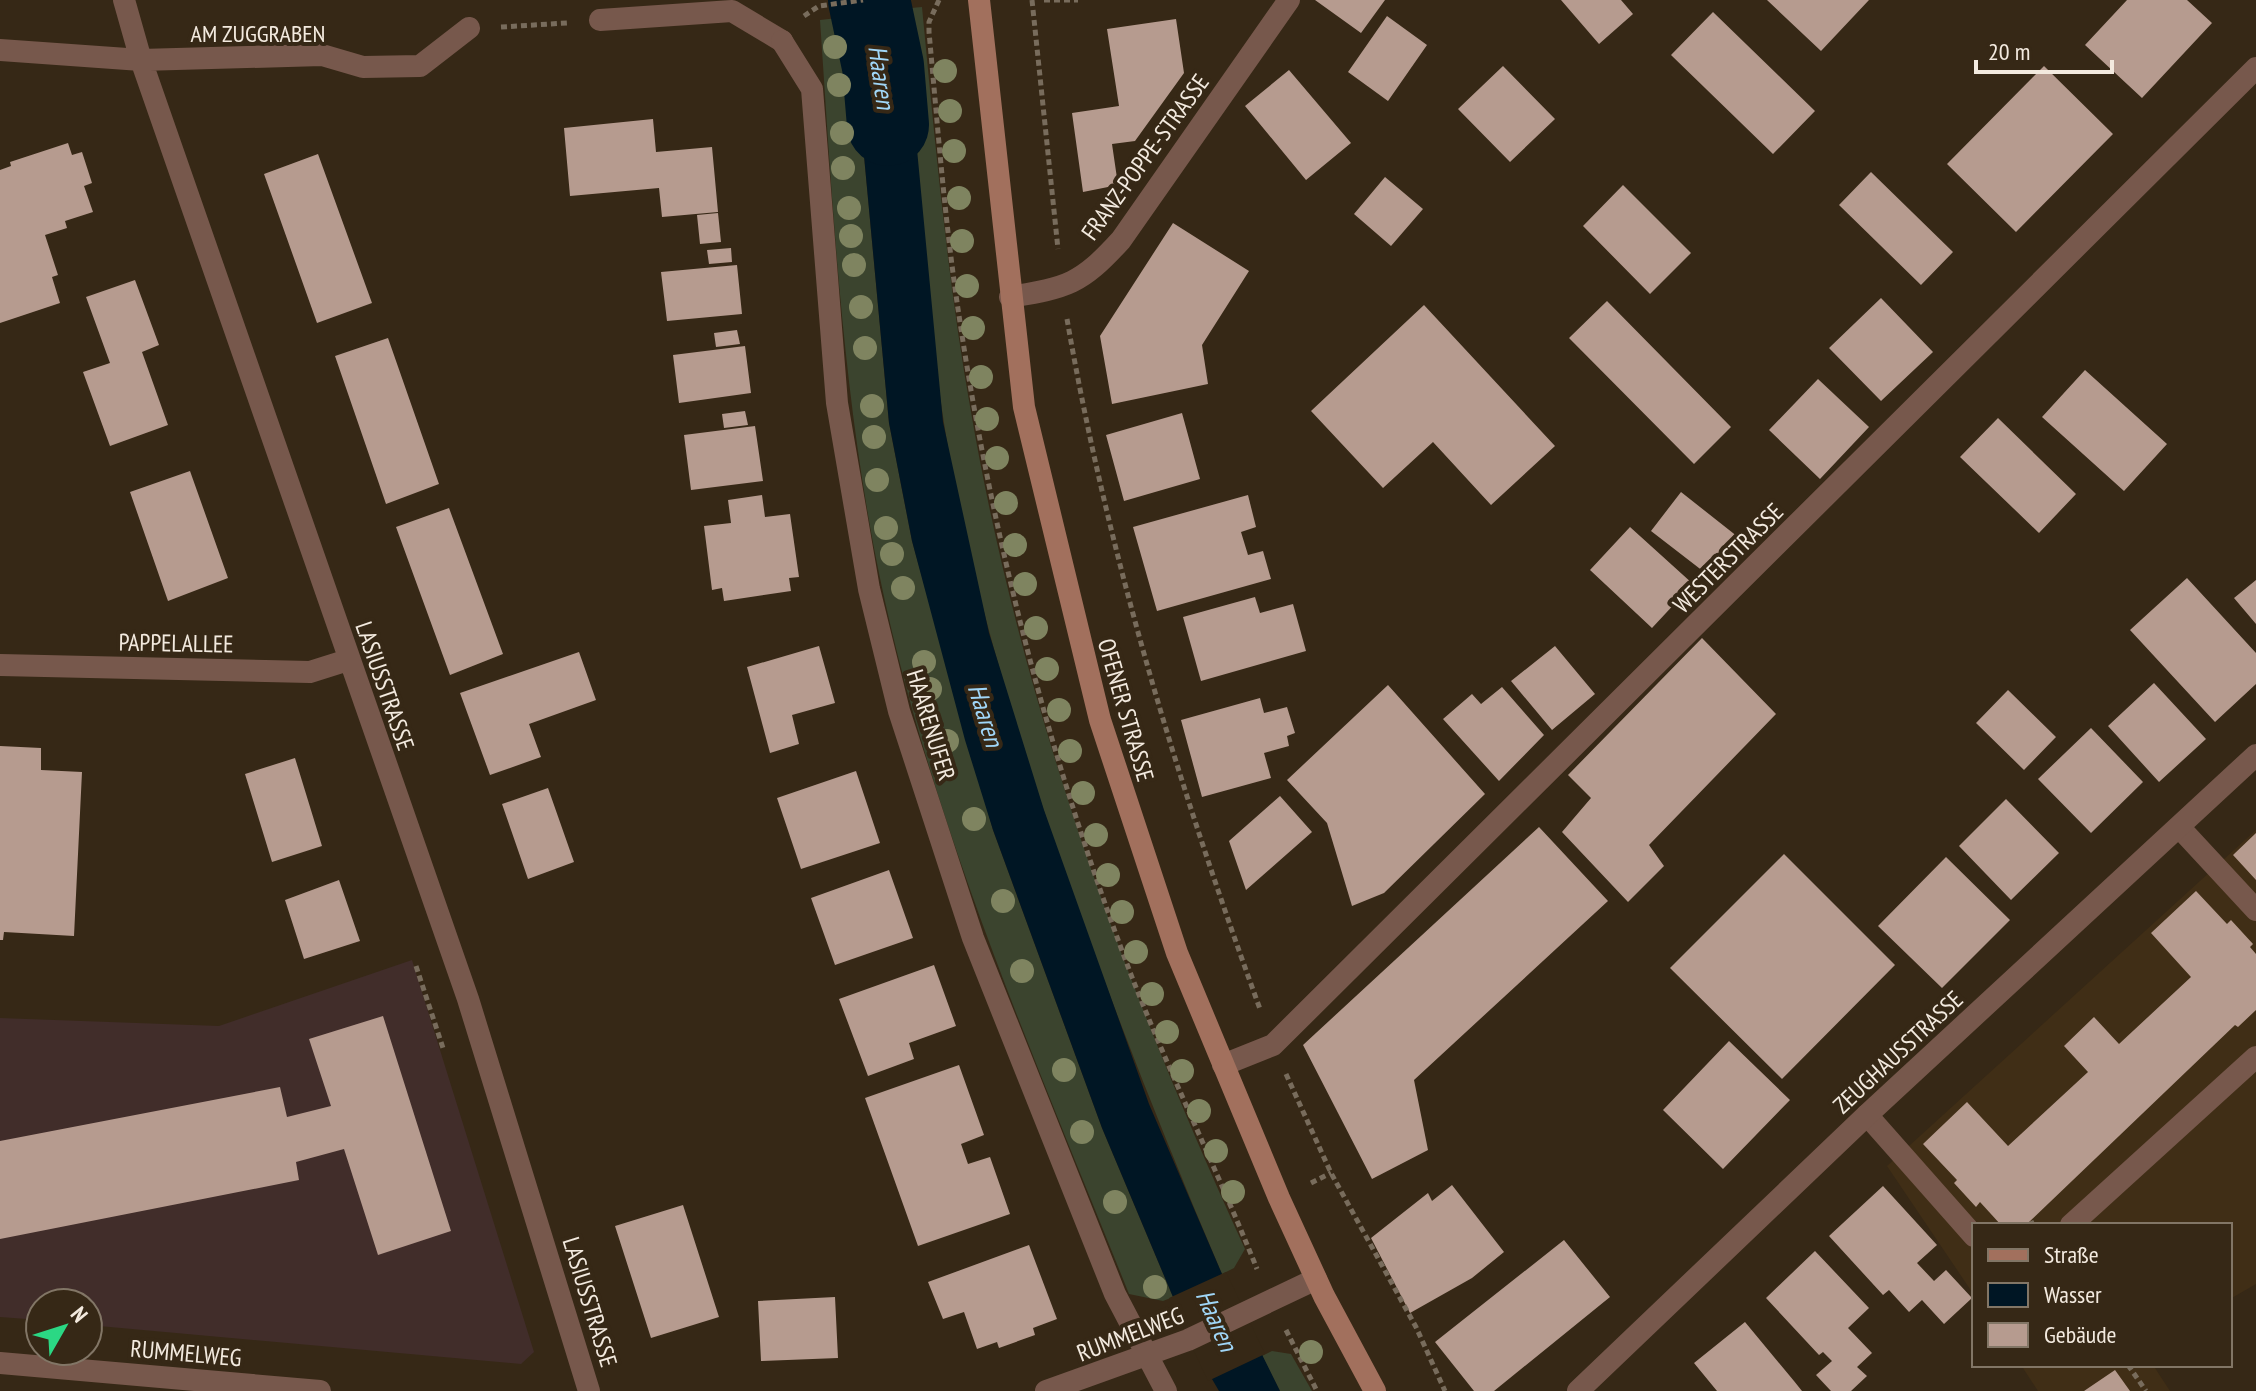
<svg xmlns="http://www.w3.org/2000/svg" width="2256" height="1391" font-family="'PT Sans Narrow',sans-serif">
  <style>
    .commercial { fill: #412d2a }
    .built { fill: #402e16 }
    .grass { fill: #3b442e }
    .water { fill: #001624 }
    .pier { fill: #362816 }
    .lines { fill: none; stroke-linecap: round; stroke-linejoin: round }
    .river { stroke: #001624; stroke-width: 82 }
    .building { fill: #b69b8f }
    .path { stroke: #786c5c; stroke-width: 5; stroke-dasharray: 6 4; stroke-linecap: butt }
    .service { stroke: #77584c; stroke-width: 22 }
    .minor { stroke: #77584c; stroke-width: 22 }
    .secondary { stroke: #a2705d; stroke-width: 22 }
    .tree { fill: #7f8460 }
    .labels { text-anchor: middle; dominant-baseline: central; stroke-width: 8; stroke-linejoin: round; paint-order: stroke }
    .street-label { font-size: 24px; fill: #f3eadf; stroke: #362816 }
    .water-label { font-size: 26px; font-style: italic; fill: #a0d6f7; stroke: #362816 }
  </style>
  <rect width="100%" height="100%" fill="#362816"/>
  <path class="commercial" d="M412 960 534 1352 521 1364 88 1325V1303H40V1320L0 1317V1018L219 1026Z"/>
  <path class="built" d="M2256 830V1284L2230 1299V1225H1974V1295L1887 1166Z
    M2021 1365H2153L2170 1391H2038Z"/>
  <path class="grass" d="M922 7C935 142 947 278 971 412 1021 703 1123 982 1245 1249L1234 1268 1222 1274C1161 1131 1105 988 1054 841 1008 705 966 565 944 423 925 301 920 177 908 55L900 9Z
    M846 17 856 70 889 423 912 541 993 830 1102 1128 1173 1297 1163 1301 1129 1294C1032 1051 923 806 874 548 841 373 832 197 820 20Z
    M1272 1351 1291 1354 1312 1391H1280L1262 1356Z"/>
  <path class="water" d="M900 9 908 55 943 422 989 633 1044 810 1149 1104 1222 1274 1280 1391H1219L1212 1379 1173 1297 1102 1128 993 830 965 740 912 541 889 423 856 70 846 17Z"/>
  <path class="pier" d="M900 5 904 9 842 17 845 13Z
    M1226 1272 1265 1354 1208 1381 1169 1298Z"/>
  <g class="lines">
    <path class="river" d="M869 0 883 66 888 125"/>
  </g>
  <path class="building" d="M1315 0H1385L1361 33Z
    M1561 0H1621L1633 14 1599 44Z
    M1767 0H1869L1821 51Z
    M2127 0H2187L2212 23 2142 98 2085 45Z
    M1713 12 1815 111 1773 154 1671 55Z
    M1387 16 1427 45 1388 101 1348 72Z
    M1176 19 1184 73 1135 141 1112 144 1118 185 1083 192 1072 113 1119 106 1107 29Z
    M1503 66 1555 119 1510 162 1458 109Z
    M2044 66 2113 134 2016 232 1947 164Z
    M1289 70 1351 143 1306 180 1245 106Z
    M653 119 656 152 712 147 718 212 662 217 659 188 570 196 564 128Z
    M68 143 72 155 82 152 92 183 84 186 93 212 65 221 67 228 45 235 58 275 52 277 60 303 0 323V170L11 166 10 162Z
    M318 154 372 303 317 323 264 174Z
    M1871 172 1953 252 1921 285 1839 205Z
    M1385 177 1423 209 1391 246 1354 214Z
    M1623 185 1691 253 1650 294 1583 226Z
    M718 213 721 242 700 244 697 215Z
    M1173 223 1249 271 1202 345 1208 384 1112 404 1100 336Z
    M731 248 732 262 709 264 707 250Z
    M737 265 742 314 667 321 661 272Z
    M135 280 159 345 142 352 168 425 110 446 83 372 110 363 86 297Z
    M1881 298 1933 352 1881 401 1829 348Z
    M1607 301 1731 427 1694 464 1569 338Z
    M1424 305 1555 446 1491 505 1433 442 1383 488 1311 411Z
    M737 330 740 344 716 347 714 333Z
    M388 338 439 484 386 504 335 356Z
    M745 346 751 393 679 403 673 355Z
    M2085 370 2167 444 2124 491 2042 417Z
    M1818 379 1869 427 1820 479 1769 430Z
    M745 411 748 425 724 428 722 414Z
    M1182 413 1200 479 1124 501 1106 435Z
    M1998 418 2076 494 2039 533 1960 457Z
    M755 426 763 481 691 490 684 435Z
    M190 471 228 578 168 601 130 492Z
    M1681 492 1738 537 1708 575 1651 531Z
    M762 495 765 517 790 514 799 577 789 578 791 591 724 601 722 588 712 590 704 526 731 523 728 500Z
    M1248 495 1256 527 1241 532 1248 555 1263 551 1271 579 1157 611 1133 527Z
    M449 508 503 654 450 675 396 527Z
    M1630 527 1693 584 1652 628 1590 570Z
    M2187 578 2256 653V684L2215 722 2130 630Z
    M2256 580V624L2234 598Z
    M1255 597 1260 613 1293 604 1306 651 1201 681 1183 617Z
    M1702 638 1776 714 1649 845 1664 866 1628 902 1562 832 1591 798 1568 775Z
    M819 646 835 703 792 715 799 744 770 753 747 667Z
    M1555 646 1595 694 1552 730 1511 681Z
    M579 652 596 700 529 724 541 757 490 775 460 693Z
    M2154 683 2206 739 2159 782 2108 726Z
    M1388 685 1485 794 1384 893 1352 906 1327 823 1287 780Z
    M1502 687 1544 735 1499 781 1443 719 1472 694 1481 704Z
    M2008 690 2056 737 2024 770 1976 723Z
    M1260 698 1264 713 1287 707 1295 733 1287 736 1289 746 1264 753 1271 778 1202 797 1181 720Z
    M2091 728 2143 782 2091 833 2038 779Z
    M0 746 41 748V770L82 772 74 936 4 932 3 940H0Z
    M295 758 322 846 272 862 245 774Z
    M856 771 880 843 801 869 777 798Z
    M548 788 574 862 528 879 502 804Z
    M1280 796 1312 832 1246 890 1229 841Z
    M2006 799 2059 853 2011 900 1959 846Z
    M1539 827 1608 901 1414 1080 1428 1150 1372 1179 1303 1045Z
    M2256 833V880L2233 855Z
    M1784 854 1895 965 1782 1079 1670 968Z
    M1946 857 2010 920 1942 988 1878 926Z
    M889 870 913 938 835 965 811 898Z
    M339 880 360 941 304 959 285 900Z
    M2196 891 2227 924 2231 920 2253 944 2250 947 2256 954V1010L2238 1027 2235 1025 2026 1225H2001L1980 1202 1976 1207 1954 1183 1957 1180 1923 1144 1967 1102 2008 1146 2088 1072 2064 1046 2094 1017 2119 1044 2191 977 2151 933Z
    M934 965 956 1026 909 1043 914 1059 868 1076 839 999Z
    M383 1016 451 1231 378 1255 344 1149 296 1162 299 1180 0 1239V1141L280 1087 287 1117 331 1106 309 1039Z
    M1729 1041 1790 1100 1723 1169 1663 1110Z
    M959 1065 984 1135 961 1144 968 1164 990 1157 1010 1214 918 1246 865 1098Z
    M1452 1185 1504 1252 1472 1278 1410 1313 1371 1238 1428 1193 1432 1201Z
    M1883 1186 1937 1245 1917 1263 1934 1281 1946 1270 1972 1298 1944 1324 1922 1300 1909 1312 1889 1290 1883 1295 1829 1236Z
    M683 1205 719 1317 651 1338 615 1226Z
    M1564 1240 1610 1297 1494 1391H1474L1435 1342Z
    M1029 1245 1057 1319 1033 1328 1035 1335 999 1348 997 1342 977 1349 964 1312 943 1319 928 1282Z
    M1815 1251 1869 1308 1848 1328 1872 1353 1857 1367 1867 1376 1851 1391H1831L1816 1375 1832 1361 1823 1352 1819 1355 1766 1298Z
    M835 1297 838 1358 761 1361 758 1301Z
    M1745 1322 1794 1381 1802 1391H1717L1694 1363Z
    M2115 1370 2130 1391H2084Z"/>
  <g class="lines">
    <path class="path" d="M939 0 929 22V32C938 129 945 226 960 322 993 542 1051 763 1130 972 1169 1073 1217 1169 1257 1269
      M1032 0 1058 249
      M1044 0H1078
      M804 16 819 6 863 0
      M501 27 567 23
      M1067 319C1108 555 1178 784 1260 1009
      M416 966 443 1048
      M1286 1074 1331 1173 1416 1327 1445 1391
      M1311 1183 1331 1173
      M2031 1221 2033 1225
      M1286 1330 1317 1391
      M2128 1365 2146 1391"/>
    <path class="service" d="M600 20 732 11 782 41
      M2180 828 2256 910
      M1867 1115 1974 1236
      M2071 1225 2256 1057"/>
    <path class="minor" d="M124 0 141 60 468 999 589 1391
      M782 41 812 89 837 403 869 589 899 711 973 938 1115 1294 1166 1391
      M0 50 141 60 322 55 363 67 420 66 469 28
      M1010 297C1068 287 1080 285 1121 240L1289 0
      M0 665 310 672 348 660
      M1223 1065 1273 1045 2256 68
      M0 1363 320 1391
      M1046 1391 1188 1340 1316 1279
      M1578 1391 1867 1115 2256 755"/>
    <path class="secondary" d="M979 0 1024 407 1100 720 1177 953 1279 1198 1324 1296 1375 1391"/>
  </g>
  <g class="tree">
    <circle cx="835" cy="47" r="12"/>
    <circle cx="945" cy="71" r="12"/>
    <circle cx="839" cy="85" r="12"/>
    <circle cx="950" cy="111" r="12"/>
    <circle cx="842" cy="133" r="12"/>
    <circle cx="954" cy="151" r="12"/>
    <circle cx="843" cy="168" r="12"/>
    <circle cx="959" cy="198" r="12"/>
    <circle cx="849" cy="208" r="12"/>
    <circle cx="851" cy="236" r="12"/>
    <circle cx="962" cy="241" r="12"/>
    <circle cx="854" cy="265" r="12"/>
    <circle cx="967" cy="286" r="12"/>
    <circle cx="861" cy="307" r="12"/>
    <circle cx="973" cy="328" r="12"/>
    <circle cx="865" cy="348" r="12"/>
    <circle cx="981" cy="377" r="12"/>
    <circle cx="872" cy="406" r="12"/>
    <circle cx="987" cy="419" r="12"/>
    <circle cx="874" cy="437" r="12"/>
    <circle cx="997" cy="458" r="12"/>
    <circle cx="877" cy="480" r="12"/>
    <circle cx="1006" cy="503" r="12"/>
    <circle cx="886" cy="528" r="12"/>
    <circle cx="1015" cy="545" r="12"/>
    <circle cx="892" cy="554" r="12"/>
    <circle cx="1025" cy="584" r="12"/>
    <circle cx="903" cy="588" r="12"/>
    <circle cx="1036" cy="628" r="12"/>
    <circle cx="924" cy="662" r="12"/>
    <circle cx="1047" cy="669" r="12"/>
    <circle cx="930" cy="689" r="12"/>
    <circle cx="1059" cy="710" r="12"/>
    <circle cx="947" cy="741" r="12"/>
    <circle cx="1070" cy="751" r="12"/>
    <circle cx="1083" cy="793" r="12"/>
    <circle cx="974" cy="819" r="12"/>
    <circle cx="1096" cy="835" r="12"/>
    <circle cx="1108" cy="875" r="12"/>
    <circle cx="1003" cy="901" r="12"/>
    <circle cx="1122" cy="912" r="12"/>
    <circle cx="1136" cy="952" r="12"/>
    <circle cx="1022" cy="971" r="12"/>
    <circle cx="1152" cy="994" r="12"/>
    <circle cx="1167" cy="1032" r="12"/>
    <circle cx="1064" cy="1070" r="12"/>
    <circle cx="1182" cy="1071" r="12"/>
    <circle cx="1199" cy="1111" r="12"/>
    <circle cx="1082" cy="1132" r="12"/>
    <circle cx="1216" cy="1151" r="12"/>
    <circle cx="1233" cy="1192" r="12"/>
    <circle cx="1115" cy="1202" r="12"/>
    <circle cx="1155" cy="1287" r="12"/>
    <circle cx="1311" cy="1352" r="12"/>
  </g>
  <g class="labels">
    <g class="street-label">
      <text x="258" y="33">AM ZUGGRABEN</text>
      <text transform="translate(1145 157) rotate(-54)">FRANZ-POPPE-STRASSE</text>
      <text transform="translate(1728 558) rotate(-45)">WESTERSTRASSE</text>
      <text transform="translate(176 643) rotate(1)">PAPPELALLEE</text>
      <text transform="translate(385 686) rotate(71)">LASIUSSTRASSE</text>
      <text transform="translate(1126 710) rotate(74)">OFENER STRASSE</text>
      <text transform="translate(931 725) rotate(73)">HAARENUFER</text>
      <text transform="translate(1898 1052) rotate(-43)">ZEUGHAUSSTRASSE</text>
      <text transform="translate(590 1302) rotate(73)">LASIUSSTRASSE</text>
      <text transform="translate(1130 1334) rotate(-21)">RUMMELWEG</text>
      <text transform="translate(186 1353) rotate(5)">RUMMELWEG</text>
    </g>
    <g class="water-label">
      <text transform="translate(882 77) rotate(82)">Haaren</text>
      <text transform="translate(986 715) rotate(73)">Haaren</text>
      <text transform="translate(1217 1320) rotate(66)">Haaren</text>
    </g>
  </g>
  <rect x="1972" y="1223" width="260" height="144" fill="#362816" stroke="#827666" stroke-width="2"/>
  <rect x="1988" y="1249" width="40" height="12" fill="#a2705d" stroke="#827666" stroke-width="2"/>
  <text x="2044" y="1263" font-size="24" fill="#f3eadf">Straße</text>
  <rect x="1988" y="1283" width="40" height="24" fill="#001624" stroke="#827666" stroke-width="2"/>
  <text x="2044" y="1303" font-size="24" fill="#f3eadf">Wasser</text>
  <rect x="1988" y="1323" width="40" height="24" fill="#b69b8f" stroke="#827666" stroke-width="2"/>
  <text x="2044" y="1343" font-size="24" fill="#f3eadf">Gebäude</text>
  <g transform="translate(64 1327) rotate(51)"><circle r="38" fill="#362816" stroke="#827666" stroke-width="2"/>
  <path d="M0-6L14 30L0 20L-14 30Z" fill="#2bd884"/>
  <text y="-12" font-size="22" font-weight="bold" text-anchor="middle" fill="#f3eadf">N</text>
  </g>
  <path d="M1976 60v12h136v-12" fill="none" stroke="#f3eadf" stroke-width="4"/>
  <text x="1988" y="60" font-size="24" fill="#f3eadf" stroke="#362816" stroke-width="6" paint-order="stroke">20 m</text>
</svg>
